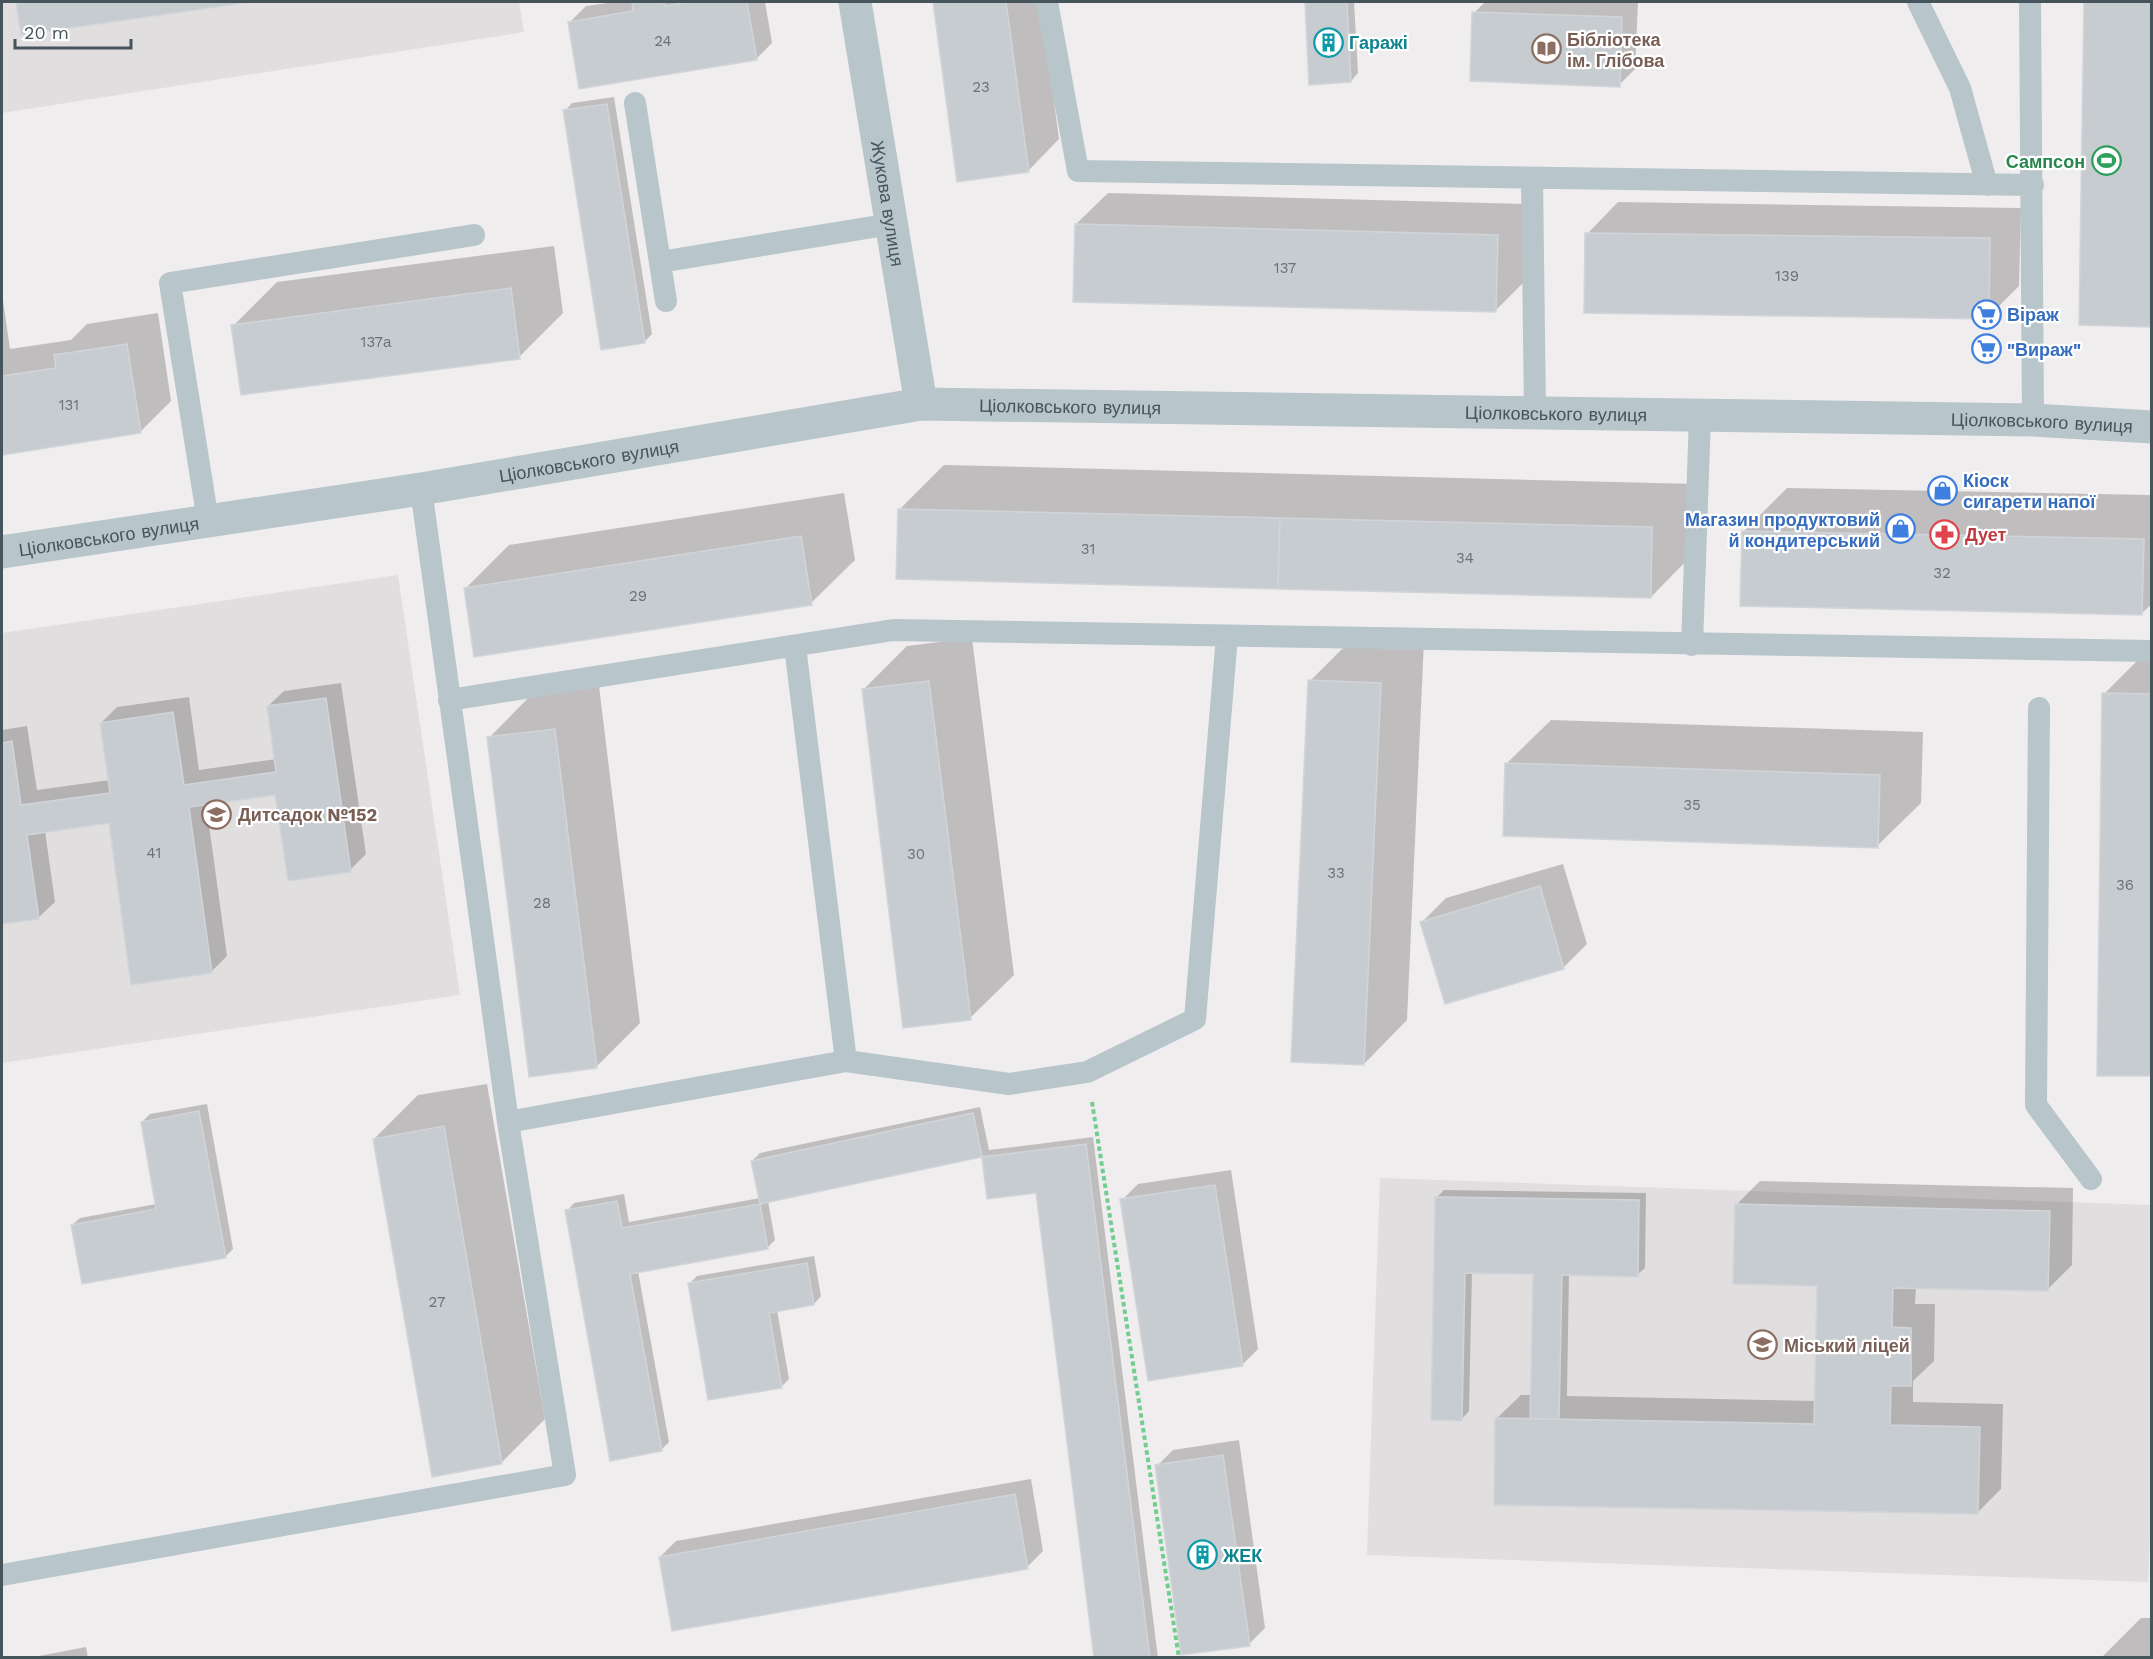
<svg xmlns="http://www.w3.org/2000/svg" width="2153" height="1659" font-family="'Work Sans',sans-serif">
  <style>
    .education { fill: #e1dee0 }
    .shadow { fill: #0003 }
    .building { fill: #c7ccd0; stroke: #d1d5d9; stroke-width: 1.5 }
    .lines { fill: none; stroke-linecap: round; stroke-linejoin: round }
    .path { stroke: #71ce8f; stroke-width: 4; stroke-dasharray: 4.5 3; stroke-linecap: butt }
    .lane { stroke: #b8c5cb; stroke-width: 22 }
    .street { stroke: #b8c5cb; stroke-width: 33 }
    .labels { text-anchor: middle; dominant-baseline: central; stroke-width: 4.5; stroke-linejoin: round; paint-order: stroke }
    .number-label { font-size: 15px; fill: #667378 }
    .education-label { font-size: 18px; font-weight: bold; fill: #785e54; stroke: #fff; text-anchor: start }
    .culture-label { font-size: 18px; font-weight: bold; fill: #0d838f; stroke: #fff; text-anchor: start }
    .leisure-label { font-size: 18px; font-weight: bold; fill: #27864d; stroke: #fff; text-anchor: end }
    .street-label { font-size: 18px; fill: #45555b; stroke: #fff }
    .shop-label { font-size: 18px; font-weight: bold; fill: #366cbe; stroke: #fff; text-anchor: start }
    .health-label { font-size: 18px; font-weight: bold; fill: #be3a42; stroke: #fff; text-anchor: start }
  </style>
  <rect width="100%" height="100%" fill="#f0edee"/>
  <path class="education" d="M2 2H519L524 32 2 113Z
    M398 575 460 995 2 1063V633Z
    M1380 1178 2151 1205 2152 1486 2148 1582 1367 1555Z"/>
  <path class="shadow" d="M18 2H241L22 34Z
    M615 2H765L772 43 756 59 570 22 586 6Z
    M934 2H1041L1059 139 1028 171 958 180Z
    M1306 2H1354L1358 73 1351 81 1311 83Z
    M1485 2H1638L1635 69 1619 85 1474 13Z
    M2086 2H2152V325L2080 324Z
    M614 97 652 334 644 342 565 111 572 103Z
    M1108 193 1528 204 1526 280 1495 311 1076 224Z
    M1618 202 2021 208 2019 286 1988 317 1587 234Z
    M554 246 563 313 519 357 233 326 277 282Z
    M2 293 10 349 71 340 87 324 158 313 171 401 140 432 2 453Z
    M944 465 1696 484 1694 553 1651 597 900 509Z
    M1787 488 2152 495V604L2142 613 1743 532Z
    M844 493 855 560 811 603 465 589 509 545Z
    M1354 637 1424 640 1407 1020 1364 1064 1310 681Z
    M972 638 1014 975 970 1018 863 690 907 646Z
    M2148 650H2152V1075L2104 694Z
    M341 683 366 854 350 870 276 793 206 803 227 956 211 972 110 822 45 831 55 902 39 917 2 923V730L27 726 37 790 110 780 101 723 117 707 189 697 199 770 276 759 268 706 284 691Z
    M599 686 640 1023 596 1067 489 738 532 694Z
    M1551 720 1923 732 1921 803 1877 846 1507 763Z
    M1563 864 1587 944 1563 968 1422 922 1446 898Z
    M487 1084 545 1419 501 1463 374 1139 418 1095Z
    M207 1104 233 1249 225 1257 72 1225 80 1218 156 1204 142 1122 150 1114Z
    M980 1107 989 1150 1093 1137 1158 1658H1095L1037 1191 988 1197 983 1155 768 1201 775 1240 767 1248 638 1271 669 1442 661 1450 567 1211 574 1203 624 1194 629 1222 760 1198 752 1161 760 1153Z
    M1231 1170 1258 1349 1242 1365 1122 1200 1138 1184Z
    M1760 1181 2073 1188 2072 1265 2048 1289 1916 1287 1915 1304H1935L1934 1361 1913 1381V1402L2003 1404 2001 1489 1977 1513 1497 1418 1521 1395H1532L1534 1273 1472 1272 1469 1411 1462 1419 1437 1197 1444 1190 1646 1193 1645 1268 1637 1275 1569 1274 1567 1396 1816 1401 1818 1285 1736 1205Z
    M814 1256 821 1296 814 1304 777 1310 789 1379 782 1386 689 1284 697 1276Z
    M1239 1440 1265 1628 1249 1644 1157 1466 1173 1450Z
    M1031 1479 1043 1551 1027 1567 660 1557 676 1541Z
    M2141 1618H2152V1658H2101Z
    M86 1647 88 1658H28Z"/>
  <path class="building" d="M16 2H251L21 35Z
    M632 2H664L665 6 690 2H747L757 60 579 89 568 22 633 11Z
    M933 2H1006L1029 172 957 182Z
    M1305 2H1347L1351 82 1309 85Z
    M2084 2H2152V327L2079 325Z
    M1472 12 1622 17 1620 87 1470 81Z
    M607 104 645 343 601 350 563 110Z
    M1075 224 1498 235 1496 312 1073 302Z
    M1585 233 1990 238 1989 319 1584 313Z
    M511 288 520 359 241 395 231 325Z
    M127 344 141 433 2 455V376L56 368 54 355Z
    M898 509 1280 518 1278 589 896 579Z
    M1280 518 1652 527 1651 598 1278 589Z
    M1742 531 2144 539 2142 615 1740 606Z
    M801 536 812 605 474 657 464 588Z
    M1308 680 1381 683 1364 1065 1291 1062Z
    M929 681 971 1020 903 1028 862 689Z
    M2102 693 2152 694V1076H2097Z
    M326 698 351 872 288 881 275 795 189 807 212 973 131 985 109 823 27 835 39 919 2 924V743L12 741 21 805 110 793 100 723 173 712 184 785 276 772 267 706Z
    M555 729 597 1068 529 1077 487 737Z
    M1505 763 1880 775 1878 848 1503 836Z
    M1540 886 1564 969 1445 1004 1420 922Z
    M199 1111 226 1258 82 1284 71 1225 156 1209 141 1122Z
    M973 1113 982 1157 760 1204 751 1161Z
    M444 1126 502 1464 432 1477 373 1139Z
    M1086 1144 1150 1658H1094L1036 1193 987 1199 982 1157Z
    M1215 1185 1243 1366 1148 1381 1120 1199Z
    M1435 1197 1639 1200 1638 1277 1562 1275 1559 1419H1530L1533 1274 1465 1273 1462 1421 1431 1420Z
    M617 1201 622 1228 760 1204 768 1249 630 1274 662 1451 610 1461 565 1210Z
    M1735 1204 2050 1211 2048 1291 1893 1288 1892 1327 1911 1328V1386H1891L1890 1425 1980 1427 1978 1514 1494 1505 1495 1418 1814 1424 1817 1286 1733 1284Z
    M807 1263 814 1305 769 1313 782 1388 708 1400 688 1283Z
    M1223 1455 1250 1646 1181 1655 1155 1465Z
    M1015 1494 1028 1569 672 1631 659 1557Z"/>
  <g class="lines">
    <path class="path" d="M1092 1102 1179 1658"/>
    <path class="lane" d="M1047 2 1078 171 2033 185
      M1918 2 1960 88 1987 185
      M2030 2 2033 420
      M635 103 666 301
      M1532 178 1535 413
      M660 262 891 224
      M208 521 170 283 474 235
      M1692 645 1700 416
      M795 646 846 1061
      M449 700 893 630 2152 651
      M2039 708 2036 1105 2091 1179
      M508 1122 846 1061 1009 1084 1087 1072 1195 1019 1227 636
      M2 1575 565 1475 508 1122 421 489"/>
    <g class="street">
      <path id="s1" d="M855 2 921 404"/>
      <path id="s2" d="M2 552 421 489 921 404 2033 420 2152 427"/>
    </g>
  </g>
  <defs>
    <symbol id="building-ring" viewBox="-11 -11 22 22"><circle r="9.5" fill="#fff" stroke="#0f9aa8" stroke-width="1.5"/><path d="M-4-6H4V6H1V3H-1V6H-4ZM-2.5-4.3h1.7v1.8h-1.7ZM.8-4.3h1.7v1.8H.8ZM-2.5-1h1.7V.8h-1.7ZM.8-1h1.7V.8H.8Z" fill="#0f9aa8"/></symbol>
    <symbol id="library-ring" viewBox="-11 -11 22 22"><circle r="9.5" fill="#fff" stroke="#8d6e63" stroke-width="1.5"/><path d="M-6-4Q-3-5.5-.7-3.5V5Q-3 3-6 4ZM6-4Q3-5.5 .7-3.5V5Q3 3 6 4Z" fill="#8d6e63"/></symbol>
    <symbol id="stadium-ring" viewBox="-11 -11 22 22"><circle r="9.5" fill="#fff" stroke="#2e9e5b" stroke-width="1.5"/><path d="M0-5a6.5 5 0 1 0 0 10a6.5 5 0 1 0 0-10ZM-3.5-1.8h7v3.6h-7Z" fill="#2e9e5b"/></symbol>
    <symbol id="supermarket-ring" viewBox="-11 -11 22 22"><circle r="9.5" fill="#fff" stroke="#3f7fe0" stroke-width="1.5"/><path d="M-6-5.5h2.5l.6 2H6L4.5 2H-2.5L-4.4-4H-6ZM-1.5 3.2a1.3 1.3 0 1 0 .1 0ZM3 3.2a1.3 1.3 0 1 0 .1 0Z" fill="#3f7fe0"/></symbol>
    <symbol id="shop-ring" viewBox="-11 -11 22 22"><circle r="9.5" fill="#fff" stroke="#3f7fe0" stroke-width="1.5"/><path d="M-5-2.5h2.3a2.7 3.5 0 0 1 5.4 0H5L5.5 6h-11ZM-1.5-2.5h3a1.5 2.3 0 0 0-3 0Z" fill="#3f7fe0"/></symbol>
    <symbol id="pharmacy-ring" viewBox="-11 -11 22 22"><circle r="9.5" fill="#fff" stroke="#e0444e" stroke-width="1.5"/><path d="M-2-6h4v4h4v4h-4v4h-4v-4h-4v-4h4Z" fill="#e0444e"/></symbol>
    <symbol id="school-ring" viewBox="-11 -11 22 22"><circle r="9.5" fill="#fff" stroke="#8d6e63" stroke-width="1.5"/><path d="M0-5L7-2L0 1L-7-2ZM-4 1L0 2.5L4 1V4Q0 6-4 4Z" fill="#8d6e63"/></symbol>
  </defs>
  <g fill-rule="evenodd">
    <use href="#building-ring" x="1312" y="26" width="33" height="33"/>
    <use href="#library-ring" x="1530" y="32" width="33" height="33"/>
    <use href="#stadium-ring" x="2090" y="144" width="33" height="33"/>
    <use href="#supermarket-ring" x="1970" y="298" width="33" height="33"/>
    <use href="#supermarket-ring" x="1970" y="332" width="33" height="33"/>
    <use href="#shop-ring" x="1926" y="474" width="33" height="33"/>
    <use href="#shop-ring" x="1884" y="512" width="33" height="33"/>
    <use href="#pharmacy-ring" x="1928" y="518" width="33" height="33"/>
    <use href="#school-ring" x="200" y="798" width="33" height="33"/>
    <use href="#school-ring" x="1746" y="1328" width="33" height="33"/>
    <use href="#building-ring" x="1186" y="1538" width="33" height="33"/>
  </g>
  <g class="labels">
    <g class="number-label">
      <text x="663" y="41">24</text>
      <text x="981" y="87">23</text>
      <text x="1285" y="268">137</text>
      <text x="1787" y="276">139</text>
      <text x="376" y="342">137а</text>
      <text x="69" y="405">131</text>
      <text x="1088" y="549">31</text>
      <text x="1465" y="558">34</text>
      <text x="1942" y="573">32</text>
      <text x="638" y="596">29</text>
      <text x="1692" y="805">35</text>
      <text x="154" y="853">41</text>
      <text x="916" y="854">30</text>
      <text x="1336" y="873">33</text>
      <text x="2125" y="885">36</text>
      <text x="542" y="903">28</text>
      <text x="437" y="1302">27</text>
    </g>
    <g class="education-label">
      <text x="1567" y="39">Бібліотека<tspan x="1567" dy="21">ім. Глібова</tspan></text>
      <text x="238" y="814">Дитсадок №152</text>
      <text x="1784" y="1345">Міський ліцей</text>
    </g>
    <g class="culture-label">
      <text x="1349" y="42">Гаражі</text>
      <text x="1223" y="1555">ЖЕК</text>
    </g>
    <g class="leisure-label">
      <text x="2085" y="161">Сампсон</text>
    </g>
    <g class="street-label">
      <text stroke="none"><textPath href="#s1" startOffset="204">Жукова вулиця</textPath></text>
      <text stroke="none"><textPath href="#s2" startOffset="1080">Ціолковського вулиця</textPath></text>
      <text stroke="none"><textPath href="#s2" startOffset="1566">Ціолковського вулиця</textPath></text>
      <text stroke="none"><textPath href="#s2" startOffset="2052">Ціолковського вулиця</textPath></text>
      <text stroke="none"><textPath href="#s2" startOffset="594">Ціолковського вулиця</textPath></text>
      <text stroke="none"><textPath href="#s2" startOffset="108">Ціолковського вулиця</textPath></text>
    </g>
    <g class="shop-label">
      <text x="2007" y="314">Віраж</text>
      <text x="2007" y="349">"Вираж"</text>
      <text x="1963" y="480">Кіоск<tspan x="1963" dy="21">сигарети напої</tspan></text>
      <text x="1880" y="519" text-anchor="end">Магазин продуктовий<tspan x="1880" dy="21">й кондитерський</tspan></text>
    </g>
    <g class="health-label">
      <text x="1965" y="534">Дует</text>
    </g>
  </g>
  <rect width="2153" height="1659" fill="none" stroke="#45555b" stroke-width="6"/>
  <path d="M15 39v9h116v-9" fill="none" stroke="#45555b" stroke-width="3"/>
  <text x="24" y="39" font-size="18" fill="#45555b" stroke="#ffffff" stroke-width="4.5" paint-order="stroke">20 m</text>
</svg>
